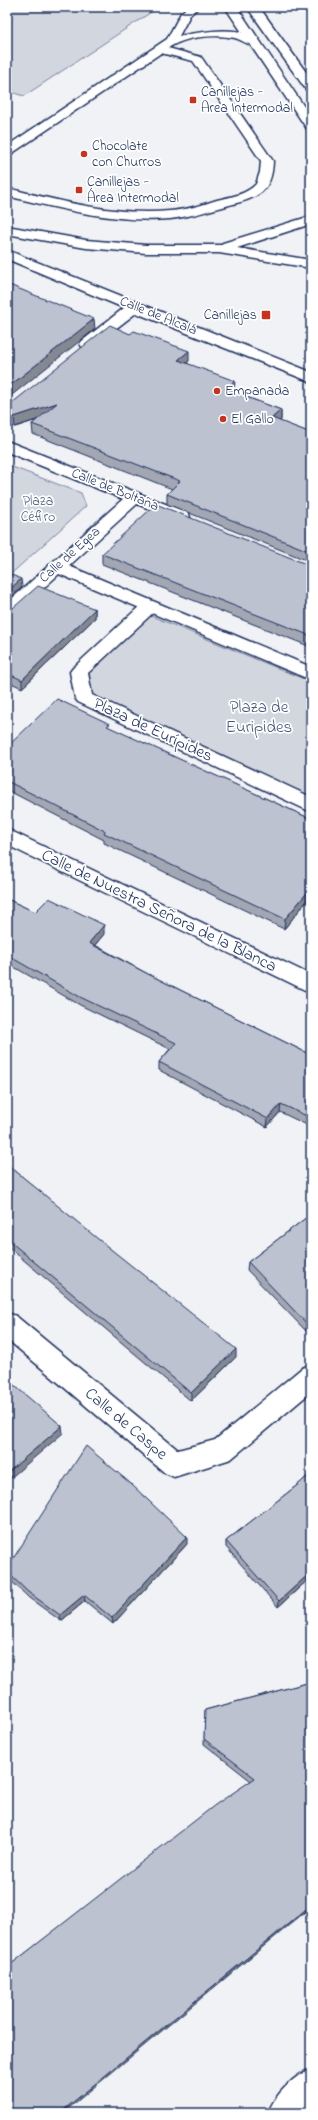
<svg xmlns="http://www.w3.org/2000/svg" width="318" height="2120" font-family="'Indie Flower',sans-serif">
  <style>
    .green { fill: #d2d6df; stroke: #76829e }
    .lines { fill: none; stroke-linecap: round; stroke-linejoin: round }
    .service-casing { stroke: #1b2f5e; stroke-width: 3 }
    .minor-casing { stroke: #1b2f5e; stroke-width: 3 }
    .primary-casing { stroke: #1b2f5e; stroke-width: 3 }
    .service { fill: #fff; fill-rule: evenodd }
    .minor { fill: #fff; fill-rule: evenodd }
    .primary { fill: #fff; fill-rule: evenodd }
    .wall { fill: #a2a7b3; stroke: #1b2f5e }
    .shaded-wall { fill: #848892; stroke: #1b2f5e }
    .building { fill: #bcc2d0; stroke: #1b2f5e }
    .poi-dot { fill: #c8321e; stroke: #fff; stroke-width: 1.5 }
    .labels { text-anchor: middle; dominant-baseline: central; stroke-width: 3.5; stroke-linejoin: round; paint-order: stroke }
    .far-poi-label { font-size: 14px; fill: #1b2f5e; stroke: #fff; text-anchor: start }
    .far-street-label { font-size: 14px; fill: #1b2f5e; stroke: #fff }
    .far-park-label { font-size: 14px; fill: #49597e; stroke: #fff }
    .park-label { font-size: 17px; fill: #49597e; stroke: #fff }
    .street-label { font-size: 17px; fill: #1b2f5e; stroke: #fff }
  </style>
  <rect width="100%" height="100%" fill="#f1f2f5"/>
  <filter id="ink" filterUnits="userSpaceOnUse"><feTurbulence type="fractalNoise" baseFrequency=".025" numOctaves="2"/><feDisplacementMap in="SourceGraphic" scale="8" xChannelSelector="R" yChannelSelector="G"/><feConvolveMatrix kernelMatrix="1 2 1 2 8 2 1 2 1" color-interpolation-filters="sRGB"/></filter>
  <g filter="url(#ink)">
    <path class="green" d="M7 7H159L24 96 7 91Z
      M7 465 81 493 86 506 12 573 7 571Z
      M149 615 311 682V798L92 695 89 671Z"/>
    <g class="lines">
      <defs>
        <path id="service" d="M187 7H199L190 15 179 36C200 32 246 23 261 43L255 46C248 45 242 40 235 38 215 34 185 36 168 48L201 57 273 161C272 195 255 198 226 206 208 211 189 217 170 219 115 223 60 209 7 196V188C60 201 115 216 170 211 186 210 202 205 217 200 231 197 247 194 256 184L260 172 261 161 193 61 161 53 11 154 7 155V146L167 39 181 13Z
          M149 602 155 603 157 607 155 611 88 673 92 695 311 797V812L78 702 75 698 70 672 73 668 143 603Z"/>
        <path id="minor" d="M225 7H237L311 117V130L307 129Z
          M247 7H259L311 79V92L307 91Z
          M7 250 311 372V382L136 313 92 347H82L80 344 82 341 124 308 7 259Z
          M7 441 188 513 190 517 188 521 182 522 137 504 69 566 311 667V680L59 574 13 616 7 618V603L123 499 7 452Z
          M7 829 311 975V993L7 845Z
          M7 1313 16 1316 178 1450 215 1440 302 1368 311 1364V1392L231 1459 174 1477 165 1473 7 1339Z
          M311 2069V2108L307 2113H268C275 2095 293 2076 311 2069Z"/>
        <path id="primary" d="M311 216V224L237 248 311 260V268L219 253H146L86 248 7 234V226L86 240 146 245H222L223 243Z"/>
      </defs>
      <use href="#service" class="service-casing"/>
      <use href="#minor" class="minor-casing"/>
      <use href="#primary" class="primary-casing"/>
      <use href="#service" class="service"/>
      <use href="#minor" class="minor"/>
      <use href="#primary" class="primary"/>
    </g>
    <path class="wall" d="M189 361 187 363 234 391 233 392 281 410V420L279 421 311 433V562L167 504V494L172 489 33 434 32 424 37 420 15 427 7 425V404Z
      M102 554 311 566V647L102 564Z
      M95 609V618L22 688 7 681V610Z
      M110 728 311 819V896L284 929 104 843V840L7 790V747Z
      M7 899 35 912 104 934 95 945 148 974 311 1055V1127L280 1112 267 1127 159 1070V1062L170 1049 80 1005 7 963Z
      M7 1164 236 1357 191 1401 7 1246Z
      M311 1214V1331L308 1333 247 1270 248 1262Z
      M311 1473V1577L278 1607 226 1547V1541L300 1483Z
      M187 1544 113 1624 85 1601 61 1621 29 1598 7 1577V1568Z
      M311 1682 63 2113 10 1965 251 1781 204 1744 205 1710Z"/>
    <path class="shaded-wall" d="M94 319 95 329 7 399V388Z
      M189 351V361L178 370V360Z
      M235 381 234 391 225 399V389Z
      M57 403V413L15 427 14 417Z
      M281 410V420L271 429 272 418Z
      M21 579 22 587 7 601V592Z
      M95 609V618L22 688V680Z
      M311 888V896L284 929 285 919Z
      M104 925V934L90 951 89 943Z
      M281 1104 280 1112 267 1127 268 1119Z
      M311 1324V1331L308 1333 309 1326Z
      M236 1349V1357L191 1401V1393Z
      M62 1426 63 1433 7 1481V1473Z
      M187 1537V1544L113 1624 112 1618Z
      M311 1572V1577L278 1607 279 1601Z
      M84 1595 85 1601 61 1621 60 1615Z
      M311 1905V1907L63 2113H60Z"/>
    <path class="building" d="M7 284 94 319 7 388Z
      M110 325 130 334 134 331 189 351 178 360 235 381 225 389 281 410 272 418 311 433V552L167 494 180 481 32 424 57 403 14 417 7 415V404L12 403Z
      M156 504 311 566V636L102 554Z
      M7 573 21 579 7 592Z
      M38 586 95 609 22 680 7 673V610L13 608Z
      M57 699 110 724 107 726 311 819V888L285 919 104 833 105 831 7 781V747Z
      M49 898 104 925 89 943 148 974 311 1055V1118L281 1104 268 1119 159 1062 176 1043 80 997 7 955V899L35 912Z
      M7 1164 98 1239 236 1349 191 1393 7 1239Z
      M311 1214V1324L309 1326 248 1262Z
      M8 1380 62 1426 7 1473V1382Z
      M86 1446 130 1483 187 1537 112 1618 84 1595 60 1615 28 1592 7 1572V1568Z
      M311 1473V1572L279 1601 226 1541 300 1483Z
      M311 1682V1905L60 2113H7V1964L10 1965 215 1805 255 1778 204 1739 205 1710Z"/>
  </g>
  <g class="poi-dot">
    <rect x="189" y="96" width="8" height="8" rx="2"/>
    <circle cx="84" cy="154" r="4"/>
    <rect x="75" y="186" width="8" height="8" rx="2"/>
    <rect x="261" y="310" width="10" height="10" rx="2"/>
    <circle cx="217" cy="391" r="4"/>
    <circle cx="223" cy="419" r="4"/>
  </g>
  <g class="labels">
    <g class="far-poi-label">
      <text x="201" y="92">Canillejas -<tspan x="201" dy="16">Area Intermodal</tspan></text>
      <text x="92" y="146">Chocolate<tspan x="92" dy="16">con Churros</tspan></text>
      <text x="87" y="182">Canillejas -<tspan x="87" dy="16">Área Intermodal</tspan></text>
      <text x="257" y="315" text-anchor="end">Canillejas</text>
      <text x="225" y="391">Empanada</text>
      <text x="231" y="419">El Gallo</text>
    </g>
    <g class="far-street-label">
      <text transform="translate(158 316) rotate(22)">Calle de Alcalá</text>
      <text transform="translate(115 490) rotate(22)">Calle de Boltaña</text>
      <text transform="translate(70 555) rotate(-42)">Calle de Egea</text>
    </g>
    <g class="far-park-label">
      <text x="38" y="501">Plaza<tspan x="38" dy="16">Céfiro</tspan></text>
    </g>
    <g class="park-label">
      <text x="259" y="707">Plaza de<tspan x="259" dy="20">Euripides</tspan></text>
    </g>
    <g class="street-label">
      <text transform="translate(153 730) rotate(25)">Plaza de Eurípides</text>
      <text transform="translate(159 911) rotate(26)">Calle de Nuestra Señora de la Blanca</text>
      <text transform="translate(126 1424) rotate(40)">Calle de Caspe</text>
    </g>
  </g>
  <rect width="318" height="2120" fill="none" stroke="#fff" stroke-width="24"/>
  <rect x="12" y="12" width="294" height="2096" fill="none" stroke="#1b2f5e" stroke-width="1.5" filter="url(#ink)"/>
</svg>
